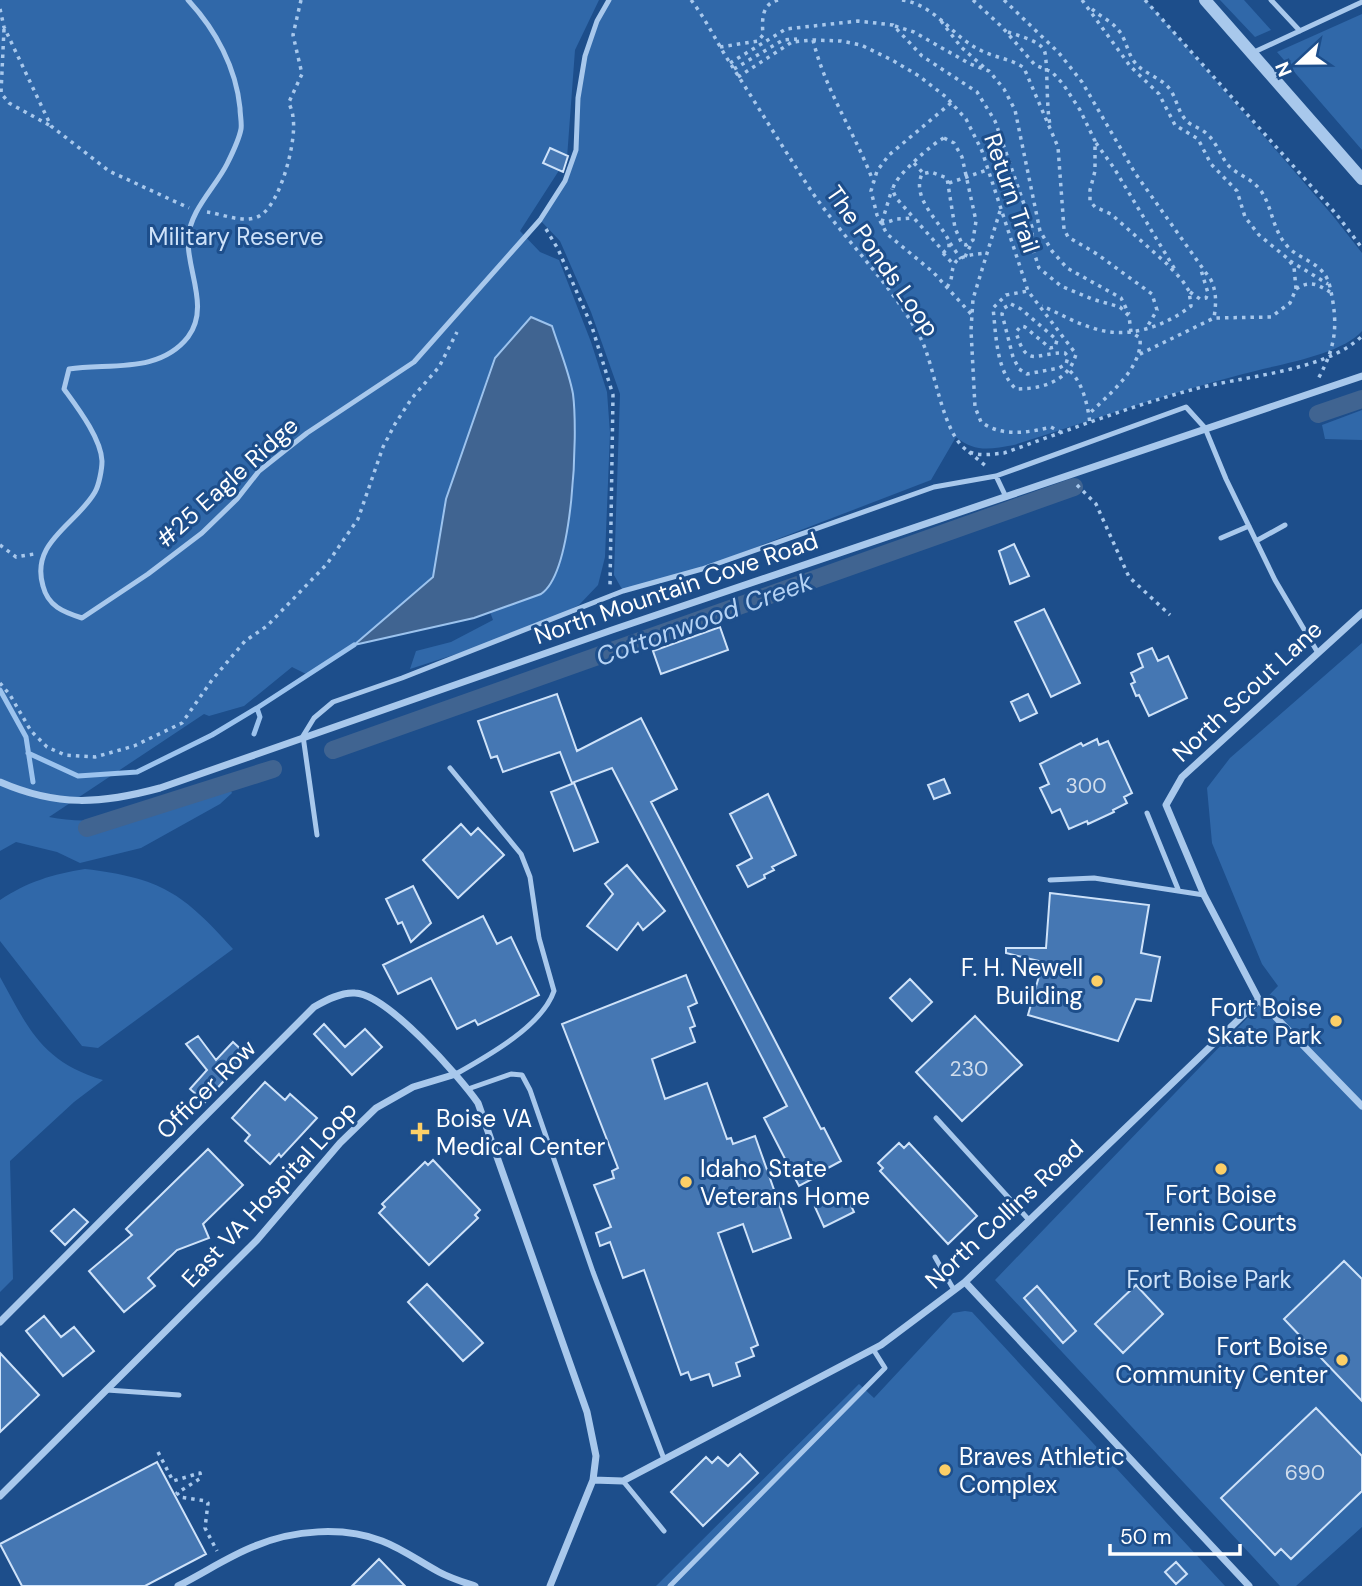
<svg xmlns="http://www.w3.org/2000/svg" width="1362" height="1586" font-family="'DM Sans',sans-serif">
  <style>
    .green { fill: #3068a9 }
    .water { fill: #406491; stroke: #9cc3ee; stroke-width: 2 }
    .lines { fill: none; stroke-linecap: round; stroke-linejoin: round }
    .stream { stroke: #9cc3ee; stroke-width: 5 }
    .canal { stroke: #406491; stroke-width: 18 }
    .building { fill: #4577b3; stroke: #cee2f9; stroke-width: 2 }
    .path { stroke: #a8c8ec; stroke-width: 3.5; stroke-dasharray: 3.5 5; stroke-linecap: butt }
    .service { stroke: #a8c8ec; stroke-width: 5 }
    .minor { stroke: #a8c8ec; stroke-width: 7 }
    .tertiary { stroke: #a8c8ec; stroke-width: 12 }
    .poi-dot { fill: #fccf67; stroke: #1d4e8b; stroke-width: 2.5 }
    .labels { text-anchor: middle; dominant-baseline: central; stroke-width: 6; stroke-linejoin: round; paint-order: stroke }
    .number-label { font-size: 21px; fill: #d0ddec }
    .street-label { font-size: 24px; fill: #fff; stroke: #1d4e8b }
    .park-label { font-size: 24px; fill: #cee2f9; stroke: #1d4e8b }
    .poi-label { font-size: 24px; fill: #fff; stroke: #1d4e8b; text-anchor: end }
    .water-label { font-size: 26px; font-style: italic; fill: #b4d2f4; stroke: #1d4e8b }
  </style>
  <rect width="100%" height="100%" fill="#1d4e8b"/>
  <path class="green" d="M0 0H599L575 50 567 158 520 231 540 252 559 260 591 342 607 392 610 433 605 557 598 585 579 605 557 616 503 639 410 669 416 651 451 642 493 620 490 612 547 590 564 548 574 480 531 317 494 358 446 499 433 577 354 645 306 674 292 667 244 706 209 716 204 714 49 817C112 830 170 803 228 784L232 793 220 804 141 848 80 863 57 852 16 842 0 851Z
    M609 0H1146L1333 216 1362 253V331C1340 356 1274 365 1243 374 1166 394 1090 421 1014 445 991 449 975 453 956 437L931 480 702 568 623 591 614 575 620 394 591 312 560 241 540 220C554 198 569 178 575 152 580 135 576 115 578 98 581 63 592 30 609 0Z
    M1220 0H1244L1271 30 1255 37Z
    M1362 14V150L1277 52Z
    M1362 410V440L1325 439 1322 425Z
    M1362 643V1527L1296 1586H1280L995 1280 1278 986 1262 964 1212 843 1207 788 1230 758Z
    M85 869C161 878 183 893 233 949L98 1048 82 1046 0 941V900C27 882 53 874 85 869Z
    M0 977C28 1028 42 1062 103 1080L74 1102 10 1161 13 1279 0 1292Z
    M965 1311 972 1312 1225 1586H656L859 1384 874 1398 953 1313Z"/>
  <path class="water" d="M531 317 552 326C559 348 569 372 573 394 578 432 574 572 541 594L474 618 354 645 433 577 446 499 495 358Z"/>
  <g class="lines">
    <path class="stream" d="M0 690 26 737 33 782
      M254 734 260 717 257 708 354 645
      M28 753 78 776 137 772 212 735 257 708"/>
    <path class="canal" d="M1318 414 1362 399
      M333 750 1074 487
      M87 828 273 769"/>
  </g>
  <path class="building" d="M550 148 568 156 563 172 543 163Z
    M1014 544 1029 576 1010 584 999 551Z
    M1044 609 1080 683 1051 697 1015 622Z
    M720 627 728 650 661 674 653 651Z
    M1152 648 1158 661 1168 656 1187 698 1149 716 1139 695 1136 696 1131 684 1135 682 1131 673 1143 667 1138 654Z
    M557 694 577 751 641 718 677 789 651 802 821 1129 824 1128 841 1161 815 1175 816 1177 799 1186 764 1118 787 1106 612 768 572 783 560 752 503 772 497 756 491 758 478 721Z
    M1028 694 1037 713 1020 721 1011 702Z
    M1097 739 1099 745 1108 741 1132 793 1124 797 1127 803 1113 810 1114 812 1088 824 1087 821 1069 829 1060 809 1052 813 1040 788 1049 784 1040 764 1081 743 1083 746Z
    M944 779 950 793 934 799 928 785Z
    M574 783 598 842 574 851 551 792Z
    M768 794 796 855 772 867 774 870 764 875 765 878 748 887 737 866 752 858 730 814Z
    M461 824 471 835 478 828 504 855 458 898 423 860Z
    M627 865 665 911 643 930 638 923 617 950 587 926 613 894 605 884Z
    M413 886 431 923 411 942 402 922 398 924 386 899Z
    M1050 893 1149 905 1141 953 1160 957 1151 1001 1136 999 1118 1041 1028 1015 1043 962 1006 953V948H1046Z
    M483 916 497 944 511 937 539 995 478 1025 475 1020 457 1029 431 978 398 994 383 965Z
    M686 975 697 1003 688 1007 695 1026 690 1028 695 1042 652 1059 665 1099 707 1083 727 1139 731 1138 733 1144 755 1136 791 1238 753 1252 743 1224 718 1233 758 1345 751 1348 754 1356 736 1363 740 1376 713 1386 709 1374 691 1380 688 1372 681 1375 644 1270 623 1278 610 1242 600 1246 596 1233 611 1227 594 1185 614 1178 612 1171 618 1168 562 1024Z
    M910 979 932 1002 912 1021 890 998Z
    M975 1016 1022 1065 962 1121 916 1072Z
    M324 1024 345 1047 365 1029 382 1047 352 1075 314 1034Z
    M198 1036 216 1060 233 1042 247 1055 205 1102 190 1089 207 1070 186 1044Z
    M265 1082 285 1100 290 1094 317 1118 281 1157 279 1154 270 1164 245 1141 250 1135 232 1118Z
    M899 1143 904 1148 909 1143 977 1216 948 1244 880 1171 883 1168 878 1163Z
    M208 1149 243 1185 203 1224 209 1238 177 1250 148 1278 155 1286 124 1312 89 1271 132 1235 126 1229Z
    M433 1160 480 1210 475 1215 478 1218 429 1265 379 1213 385 1207 382 1204 425 1162 428 1165Z
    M845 1193 854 1212 824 1227 815 1207Z
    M74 1209 88 1222 65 1245 51 1231Z
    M1344 1261 1362 1279V1401L1284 1319Z
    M427 1284 483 1343 463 1361 408 1302Z
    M1136 1285 1163 1314 1123 1353 1095 1324Z
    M1037 1286 1076 1331 1063 1343 1024 1298Z
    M44 1316 61 1337 74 1327 94 1351 63 1376 26 1331Z
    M0 1353 39 1395 0 1432Z
    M1316 1408 1362 1456V1491L1291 1559 1281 1549 1275 1555 1221 1498Z
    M740 1454 758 1473 703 1526 671 1492 706 1457 712 1463 718 1457 728 1466Z
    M157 1462 206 1554 145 1586H22L0 1544Z
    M379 1559 405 1586H352Z
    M1176 1562 1187 1574 1176 1584 1165 1572Z"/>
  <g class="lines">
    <path class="path" d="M691 0C706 19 717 43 730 63 757 105 783 148 810 189 844 240 892 284 921 339 935 366 942 435 968 451 978 457 993 454 1004 453 1066 431 1128 407 1191 390 1241 376 1325 372 1362 336
      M902 0C936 5 953 38 982 51 996 58 1012 59 1024 68L1058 147 1064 229 1068 237 1097 254 1152 294 1157 310 1146 329
      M973 0 1002 27 1035 65 1052 72 1063 84 1080 110 1095 141V171L1090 190V201L1095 207 1111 214 1166 263 1182 280 1189 291 1191 306C1164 327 1126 340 1093 328 1075 323 1059 313 1042 306
      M1004 0 1059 53 1082 82 1135 173 1211 280C1217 293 1216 304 1214 318
      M1082 0 1130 66 1159 94 1175 125 1198 139 1211 164 1237 191 1245 217 1259 235 1287 258 1294 267 1296 289 1290 303 1271 317 1214 318 1138 355
      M1145 0 1337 215 1362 248
      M0 9 4 27 51 126 109 171 189 208
      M1092 9C1101 17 1113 22 1120 32 1127 42 1128 56 1137 65 1147 75 1164 79 1171 91 1178 102 1178 114 1189 123 1195 127 1202 129 1207 134 1217 143 1220 155 1228 165 1237 175 1252 178 1261 191 1273 208 1272 231 1289 248 1302 261 1325 263 1330 287 1338 323 1337 345 1318 379
      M941 21 961 47 986 69
      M895 26 914 32 970 64 989 71 1004 89 1015 110 1040 231 1052 251 1067 268 1121 298 1129 314
      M4 29 1 93 9 103 49 125
      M1008 32C1019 36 1038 40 1044 50 1048 56 1046 109 1050 124
      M813 40C825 90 855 133 873 181
      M720 47 758 41 763 35C762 21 761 4 778 0
      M730 63 786 29 858 21 893 25 922 56 977 92 995 121 1032 227V246L1039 268 1061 286 1092 299 1120 307 1129 316 1131 332 1140 338C1143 368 1108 395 1089 414
      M734 69 783 40 797 39
      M738 77 792 42 813 40 841 41 861 45 892 60 919 76 946 97 966 119 982 151 1028 291 1076 354C1069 381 1043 389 1016 389 996 371 996 334 993 308L1006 295 1028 291
      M951 103 889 155 877 171 871 191 877 215 887 234 933 272 972 315
      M944 138 954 143 962 157 976 221 973 240 966 245 962 244 955 228 947 178 931 172 922 174C911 198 939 220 949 241V248L944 252 897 199C895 196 893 192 893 189 893 178 934 142 944 138Z
      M1096 143 1114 168 1177 273
      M914 163 923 173
      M949 183 987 170
      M1000 211 973 299 971 330 975 407 981 422C1002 437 1027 433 1051 427L1062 433
      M207 212C223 214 246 225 261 215 281 202 297 140 293 118 293 112 290 107 289 102L302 74 293 35 301 0
      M882 222 892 189
      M881 224 897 219 912 218
      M546 229 558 249 592 327 613 395 610 586
      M950 243 961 259
      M943 253 954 265
      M965 257 972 242
      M1290 261 1328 284
      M947 287C954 277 950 275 954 265 957 255 978 254 987 253
      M1296 289C1310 280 1317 284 1330 292
      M1190 292 1200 299 1206 298 1208 293 1201 270
      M1011 304 1021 309 1057 340 1055 347 1050 348 1025 327 1021 326 1016 332C1027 370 1036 352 1065 353L1068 357 1066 364 1059 368 1027 374 1019 369 1013 357 1002 314 1004 308Z
      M1070 371C1083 383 1088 406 1090 424
      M969 452 987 467
      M1077 485 1096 504 1129 577 1170 615
      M0 545 16 557 34 554
      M0 683 10 695 31 731 47 747 65 755 95 757 134 746 182 723 212 680 245 641 267 626 327 564 358 519 383 447 395 424 412 398 439 367 457 332
      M158 1452 173 1481 200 1473 201 1478 177 1493 180 1497 206 1501 208 1503 205 1528 217 1551"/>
    <path class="service" d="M188 0C216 30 236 68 240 108 240 115 242 123 241 129 239 140 232 154 227 164 215 188 190 210 188 239 187 271 210 308 188 337 159 374 109 363 69 369L64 389C77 407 101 438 102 461 102 469 99 485 95 492 76 525 30 542 43 586 48 606 63 612 82 618L148 574 202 533 237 499 259 471 307 433 414 362 540 220 565 181 576 150 578 98 585 56 597 21 609 0
      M1271 0 1300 31
      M1252 53 1362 2
      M996 476 1006 497
      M1221 538 1249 526
      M1256 541 1285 525
      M450 768 521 854 530 877 539 938 554 991C542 1026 488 1056 456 1074
      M1147 813 1178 889
      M317 835 303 736 314 718 333 702 402 678 623 591 702 569 934 487 996 476 1186 407 1205 428 1226 479 1275 580 1318 653
      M1050 880 1094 878 1204 895
      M468 1089 511 1074 522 1075 530 1090 593 1272 664 1459
      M936 1118 1029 1220
      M935 1257 954 1290
      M107 1390 179 1395
      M623 1481 664 1531
      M670 1586 885 1368 873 1349"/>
    <path class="minor" d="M1362 613 1182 777 1166 805 1204 895 1259 1000 1362 1106
      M0 782C57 807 101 804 160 788L612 630 1362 376
      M965 1282 1249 1586
      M0 1322 314 1007C326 1000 341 992 355 993 387 994 460 1077 478 1103L587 1412 596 1456 593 1480 550 1586
      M593 1480 623 1481 881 1345 965 1282 1259 1000
      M0 1496 257 1240 340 1143 376 1108 413 1087 456 1074
      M178 1586C204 1573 229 1556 255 1546 293 1530 343 1526 382 1541 403 1549 420 1562 439 1572 450 1578 463 1582 475 1586"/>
    <path class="tertiary" d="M1205 0 1362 179"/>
  </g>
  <g class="poi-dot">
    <circle cx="1097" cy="981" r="7"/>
    <circle cx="1336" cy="1021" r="7"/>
    <path d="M416.5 1121.5h7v7h7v7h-7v7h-7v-7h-7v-7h7z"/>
    <circle cx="1221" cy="1169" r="7"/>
    <circle cx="686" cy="1182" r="7"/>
    <circle cx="1342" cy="1360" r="7"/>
    <circle cx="945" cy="1470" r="7"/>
  </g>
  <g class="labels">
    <g class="number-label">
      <text x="1086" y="786">300</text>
      <text x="969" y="1069">230</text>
      <text x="1305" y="1473">690</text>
    </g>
    <g class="street-label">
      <text transform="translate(1012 193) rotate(71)">Return Trail</text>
      <text transform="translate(883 261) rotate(55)">The Ponds Loop</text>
      <text transform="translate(227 482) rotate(-42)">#25 Eagle Ridge</text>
      <text transform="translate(676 588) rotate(-19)">North Mountain Cove Road</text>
      <text transform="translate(1247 691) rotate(-43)">North Scout Lane</text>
      <text transform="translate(206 1089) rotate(-45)">Officer Row</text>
      <text transform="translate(269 1194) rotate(-47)">East VA Hospital Loop</text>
      <text transform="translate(1004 1214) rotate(-43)">North Collins Road</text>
    </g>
    <g class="park-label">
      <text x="236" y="236">Military Reserve</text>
      <text x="1209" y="1279">Fort Boise Park</text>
    </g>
    <g class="poi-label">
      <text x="1083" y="967">F. H. Newell<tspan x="1083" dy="28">Building</tspan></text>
      <text x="1322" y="1007">Fort Boise<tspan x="1322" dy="28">Skate Park</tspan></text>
      <text x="436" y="1118" text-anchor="start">Boise VA<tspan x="436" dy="28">Medical Center</tspan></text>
      <text x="700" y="1168" text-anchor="start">Idaho State<tspan x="700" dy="28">Veterans Home</tspan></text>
      <text x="1221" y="1194" text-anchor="middle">Fort Boise<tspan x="1221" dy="28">Tennis Courts</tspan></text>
      <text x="1328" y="1346">Fort Boise<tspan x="1328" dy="28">Community Center</tspan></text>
      <text x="959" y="1456" text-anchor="start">Braves Athletic<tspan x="959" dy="28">Complex</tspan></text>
    </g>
    <g class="water-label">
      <text transform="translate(704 619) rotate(-20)">Cottonwood Creek</text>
    </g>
  </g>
  <g transform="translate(1299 63) rotate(248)" stroke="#1d4e8b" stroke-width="5" paint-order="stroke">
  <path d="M0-5L12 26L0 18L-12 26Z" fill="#ffffff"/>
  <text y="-10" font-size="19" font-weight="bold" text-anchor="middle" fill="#ffffff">N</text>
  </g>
  <path d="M1110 1544v10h130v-10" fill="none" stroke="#ffffff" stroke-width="3.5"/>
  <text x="1120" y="1544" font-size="21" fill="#ffffff" stroke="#1d4e8b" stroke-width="5" paint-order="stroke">50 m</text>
</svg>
